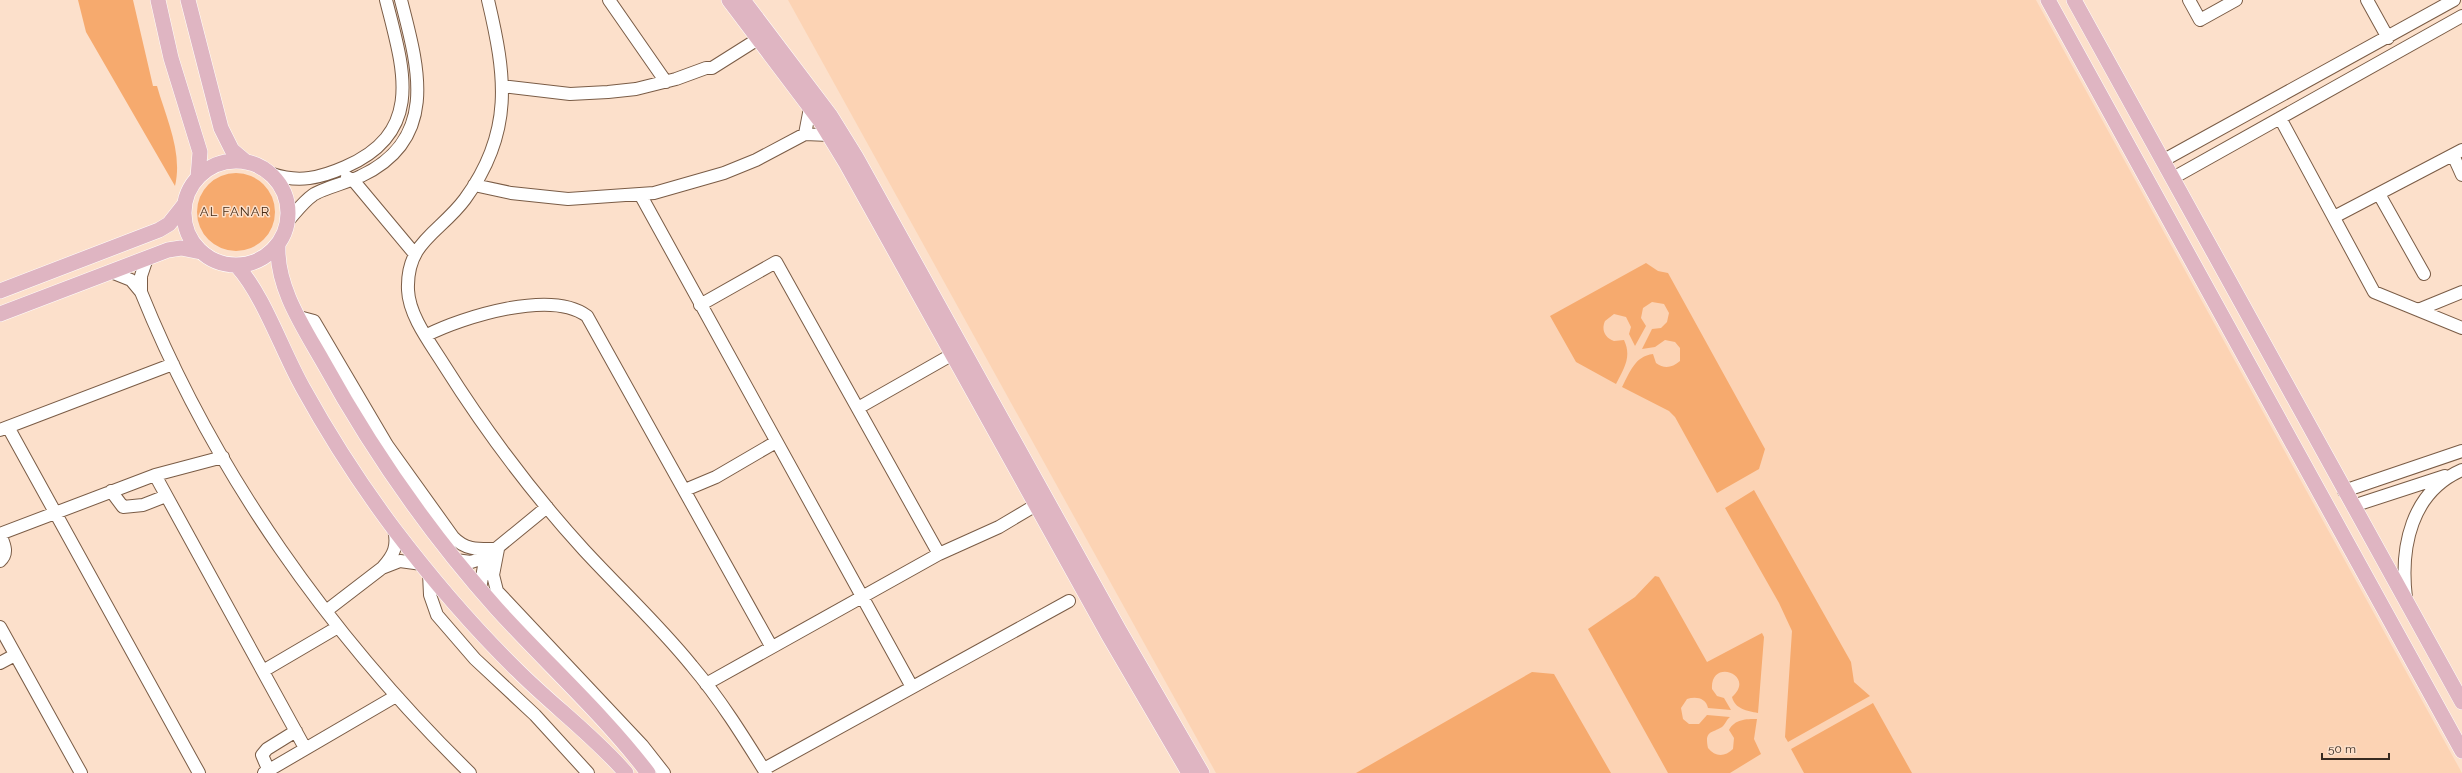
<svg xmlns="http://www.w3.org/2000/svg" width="2462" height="773" font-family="Raleway,sans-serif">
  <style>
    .built { fill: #fcd3b4 }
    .green { fill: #f6aa6e }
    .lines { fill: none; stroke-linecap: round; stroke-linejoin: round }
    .minor-casing { stroke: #7a5c46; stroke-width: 14 }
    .major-casing { stroke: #fff; stroke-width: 16 }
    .minor { stroke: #fff; stroke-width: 12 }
    .major { stroke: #dfb5c2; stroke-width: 15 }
    .labels { text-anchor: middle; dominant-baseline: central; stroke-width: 3; stroke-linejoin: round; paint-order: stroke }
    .neighbourhood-label { font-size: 13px; letter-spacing: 1px; fill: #442914; stroke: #fce0cb }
  </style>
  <rect width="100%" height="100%" fill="#fce0cb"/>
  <path class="built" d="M788 0H2036L2462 773H1216Z"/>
  <path class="green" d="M78 0H133L153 86H157C166 118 183 152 175 186L86 32Z
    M197 212a39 39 0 1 1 78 0a39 39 0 1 1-78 0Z
    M1646 263 1658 271 1668 273 1765 449 1759 469 1717 493 1675 417 1669 411 1622 387C1630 372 1635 356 1653 354L1656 363C1664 369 1672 368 1680 361V348L1675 342 1665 340 1655 347 1642 349 1652 329 1661 328 1667 322 1669 313 1664 304 1652 302 1643 308 1641 318 1646 326 1635 346 1629 334 1631 327 1626 317 1614 314 1605 321C1601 330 1605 338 1614 341L1624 340C1632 357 1624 368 1616 384L1576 362 1550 316Z
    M1754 490 1851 662 1854 682 1870 696 1788 742 1785 737 1792 631 1779 603 1725 508Z
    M1655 576 1659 577 1707 662 1762 633 1764 637 1758 713C1747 711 1735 709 1732 697 1757 675 1710 657 1712 689L1717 696 1724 698 1731 710 1708 708C1706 698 1696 696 1687 699L1681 708 1683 719 1689 724H1699L1707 715 1730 717C1726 720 1725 725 1722 727 1713 733 1704 730 1708 748 1715 757 1725 757 1733 749L1734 738 1729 730C1735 719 1746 719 1757 719L1754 739 1761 754 1730 773H1668L1588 629 1635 597Z
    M1532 672 1554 674 1611 773H1356Z
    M1873 703 1912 773H1804L1791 749Z"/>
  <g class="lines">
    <defs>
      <path id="minor" d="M488 0C506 76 514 132 465 199 440 233 406 241 408 290 409 316 431 344 444 365 485 430 532 493 584 550 620 589 659 625 692 666 720 699 743 736 766 773
        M609 0 666 82
        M2189 0 2200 20 2236 0
        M2367 0 2388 38
        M502 86 570 94 608 92 636 89 676 79 706 68H712L758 39
        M2280 118 2374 292 2462 328
        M805 134 810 108
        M2453 155 2462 175
        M2164 160 2454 0
        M272 174C299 183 320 178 345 167 426 132 403 68 386 0
        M347 177 353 180 414 253
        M2173 178 2462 16
        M474 185 511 193 568 199 654 193 724 173 756 160 805 134 829 135
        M640 194 912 687
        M2379 194 2424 274
        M2334 217 2462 150
        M288 221C296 212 303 202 313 195 321 189 349 182 361 176 440 139 418 66 401 0
        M111 272 131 280 141 292C214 473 331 637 470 773
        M141 292V276L147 258
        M700 305 776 262 939 554
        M2418 310 2462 292
        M299 317 314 321 387 445 453 537C466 551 480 549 498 549
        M427 335C463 317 551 289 587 316L771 646
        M858 408 953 354
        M8 427 199 773
        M0 430 173 364
        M155 475 305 748
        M685 490 716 477 776 442
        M111 491 123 507 143 505 166 496
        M2344 491 2462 451
        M2353 506 2445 476
        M0 534 155 475 223 457
        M498 549 493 575 497 591 642 745 664 773
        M455 560 471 562 486 557 547 507
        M0 561C9 553 4 544 0 534
        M383 567C394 555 398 546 394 529
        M429 573 430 595 437 615 475 659 535 715 588 773
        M480 589 484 566 492 555
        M2406 598C2400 547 2411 492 2462 470
        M326 611 382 568 400 561 422 564
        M0 627 81 773
        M0 663 15 655
        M263 671 338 627
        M706 684 939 554 999 527 1036 505
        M268 769 262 755 267 749 296 731
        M764 769 1069 601
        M264 773 396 696"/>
      <path id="major" d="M158 0 171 58 200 152 198 177
        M188 0 221 128 232 150 245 161
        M729 0 821 122 846 163 1109 636 1189 773
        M743 0 830 115 856 157 1119 630 1202 773
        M2048 0 2462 751
        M2074 0 2462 702
        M184 213a52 52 0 1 1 104 0a52 52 0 1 1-104 0Z
        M278 245C276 286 302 325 322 360 371 449 429 533 497 609 547 664 603 714 648 773
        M237 266C264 296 282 351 303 388 330 437 361 485 394 529 432 579 473 627 518 671 553 706 593 735 626 773
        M0 291 159 230 169 224 184 205
        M0 314 168 250 181 248 201 252"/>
    </defs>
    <use href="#minor" class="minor-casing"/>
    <use href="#major" class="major-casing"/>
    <use href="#minor" class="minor"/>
    <use href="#major" class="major"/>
  </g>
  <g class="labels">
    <g class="neighbourhood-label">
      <text x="235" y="211">AL FANAR</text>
    </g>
  </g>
  <path d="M2322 753v6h67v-6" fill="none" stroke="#372a20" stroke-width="2"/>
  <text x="2328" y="753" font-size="12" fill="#372a20" stroke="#fce0cb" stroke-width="3" paint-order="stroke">50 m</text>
</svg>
